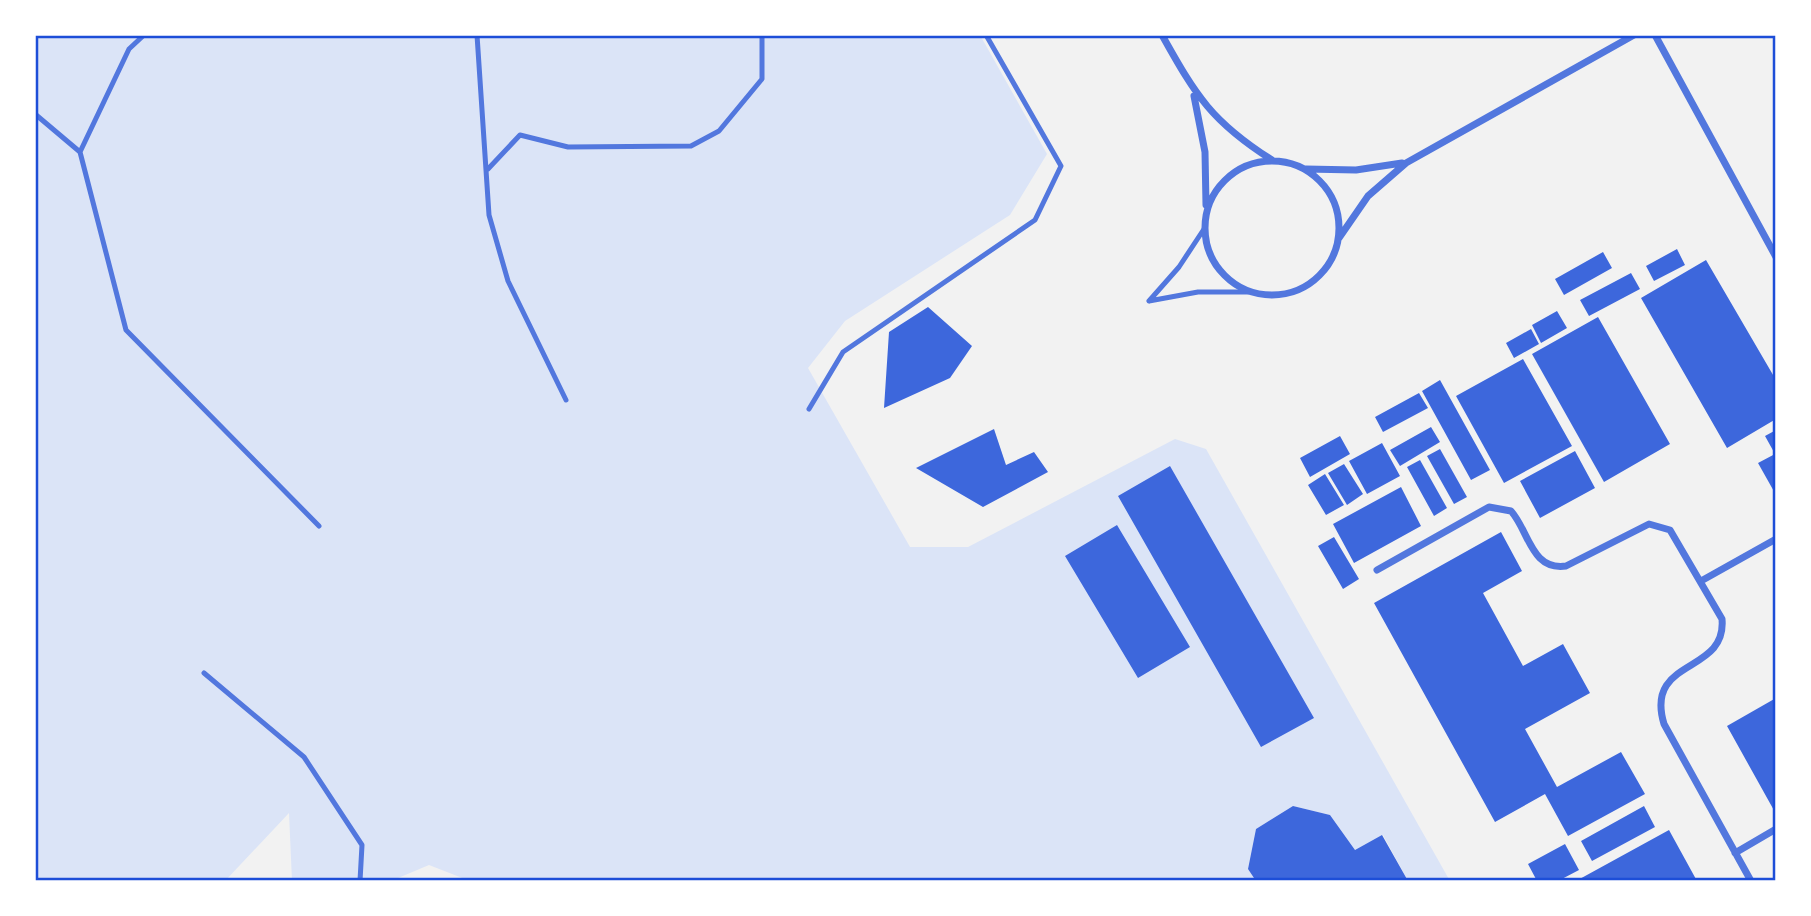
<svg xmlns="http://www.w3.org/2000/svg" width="1811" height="916" font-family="'DejaVu Sans',sans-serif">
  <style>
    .green { fill: #dbe4f7 }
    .building { fill: #3d67dc }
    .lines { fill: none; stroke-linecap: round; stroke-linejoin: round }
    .service { stroke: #5277de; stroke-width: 5 }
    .minor { stroke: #5277de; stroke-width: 7 }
    .neatline { fill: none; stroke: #1d4ed8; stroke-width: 2.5 }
  </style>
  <rect width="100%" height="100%" fill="#f2f2f2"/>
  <path class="green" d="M35 35H980L1047 154 1010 215 845 321 808 368 910 547H968L1175 439 1206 449 1450 881H1408L1383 835 1355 850 1330 815 1293 806 1256 829 1248 869 1256 881H470L429 865 391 881H292L289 813 225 881H35Z"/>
  <path class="building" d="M1677 249 1685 265 1654 281 1646 266Z
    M1603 252 1612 268 1564 295 1555 279Z
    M1706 260 1776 380V419L1727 448 1641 298Z
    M1631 273 1640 289 1589 316 1580 300Z
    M928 307 972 346 950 378 884 408 889 332Z
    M1557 311 1567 328 1541 343 1532 325Z
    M1598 317 1670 444 1604 482 1532 354Z
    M1531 329 1539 344 1514 358 1506 343Z
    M1523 359 1572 446 1504 483 1456 396Z
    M1440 380 1490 470 1471 480 1422 391Z
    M1419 393 1428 408 1383 432 1375 417Z
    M1431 427 1440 442 1400 466 1390 450Z
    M994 429 1006 465 1034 452 1048 472 983 507 916 468Z
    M1776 430V495L1758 463 1775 454 1765 436Z
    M1340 436 1350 454 1310 477 1300 458Z
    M1382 443 1400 476 1367 494 1349 461Z
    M1440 449 1467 497 1454 504 1427 456Z
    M1575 451 1595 488 1540 518 1520 481Z
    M1420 460 1447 508 1434 516 1407 467Z
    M1344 464 1363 494 1347 505 1328 473Z
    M1170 466 1314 718 1261 747 1118 496Z
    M1325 474 1344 505 1326 515 1308 485Z
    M1401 487 1421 526 1354 563 1333 524Z
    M1117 525 1190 647 1138 678 1065 556Z
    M1501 532 1522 571 1483 593 1523 666 1563 644 1590 693 1525 729 1557 787 1621 752 1645 794 1568 836 1545 794 1495 822 1374 603Z
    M1334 537 1359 579 1343 589 1318 546Z
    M1776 698V814L1727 726Z
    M1293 806 1330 815 1355 850 1382 835 1408 881H1256L1248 869 1256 829Z
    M1644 806 1655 827 1592 861 1581 841Z
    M1669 830 1697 881H1576Z
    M1565 844 1579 870 1558 881H1537L1528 864Z"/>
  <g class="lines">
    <path class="service" d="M144 35 129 49 80 152 126 330 319 526
      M477 35 489 215 508 281 566 400
      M35 114 80 152
      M488 169 520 135 568 147 691 146 719 131 762 79V35
      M1149 301 1198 292H1248
      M1149 301 1179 267 1204 229
      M809 409 843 352 1035 220 1061 166 986 35
      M204 673 304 757 362 845 360 881"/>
    <path class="minor" d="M1162 35C1196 96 1212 122 1272 160
      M1655 35 1776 257
      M1194 96 1205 152 1206 205
      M1205 228a67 67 0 1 1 134 0a67 67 0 1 1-134 0Z
      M1306 169 1356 170 1402 163
      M1339 238 1368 196 1406 163 1634 35
      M1377 570 1489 507 1511 511C1529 531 1531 571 1566 566L1649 524 1670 530 1722 619C1727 675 1644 657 1664 724L1751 881
      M1701 581 1776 539
      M1735 853 1776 829"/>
  </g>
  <rect width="1811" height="916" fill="none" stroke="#ffffff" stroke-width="74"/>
  <rect x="37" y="37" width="1737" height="842" class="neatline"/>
</svg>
